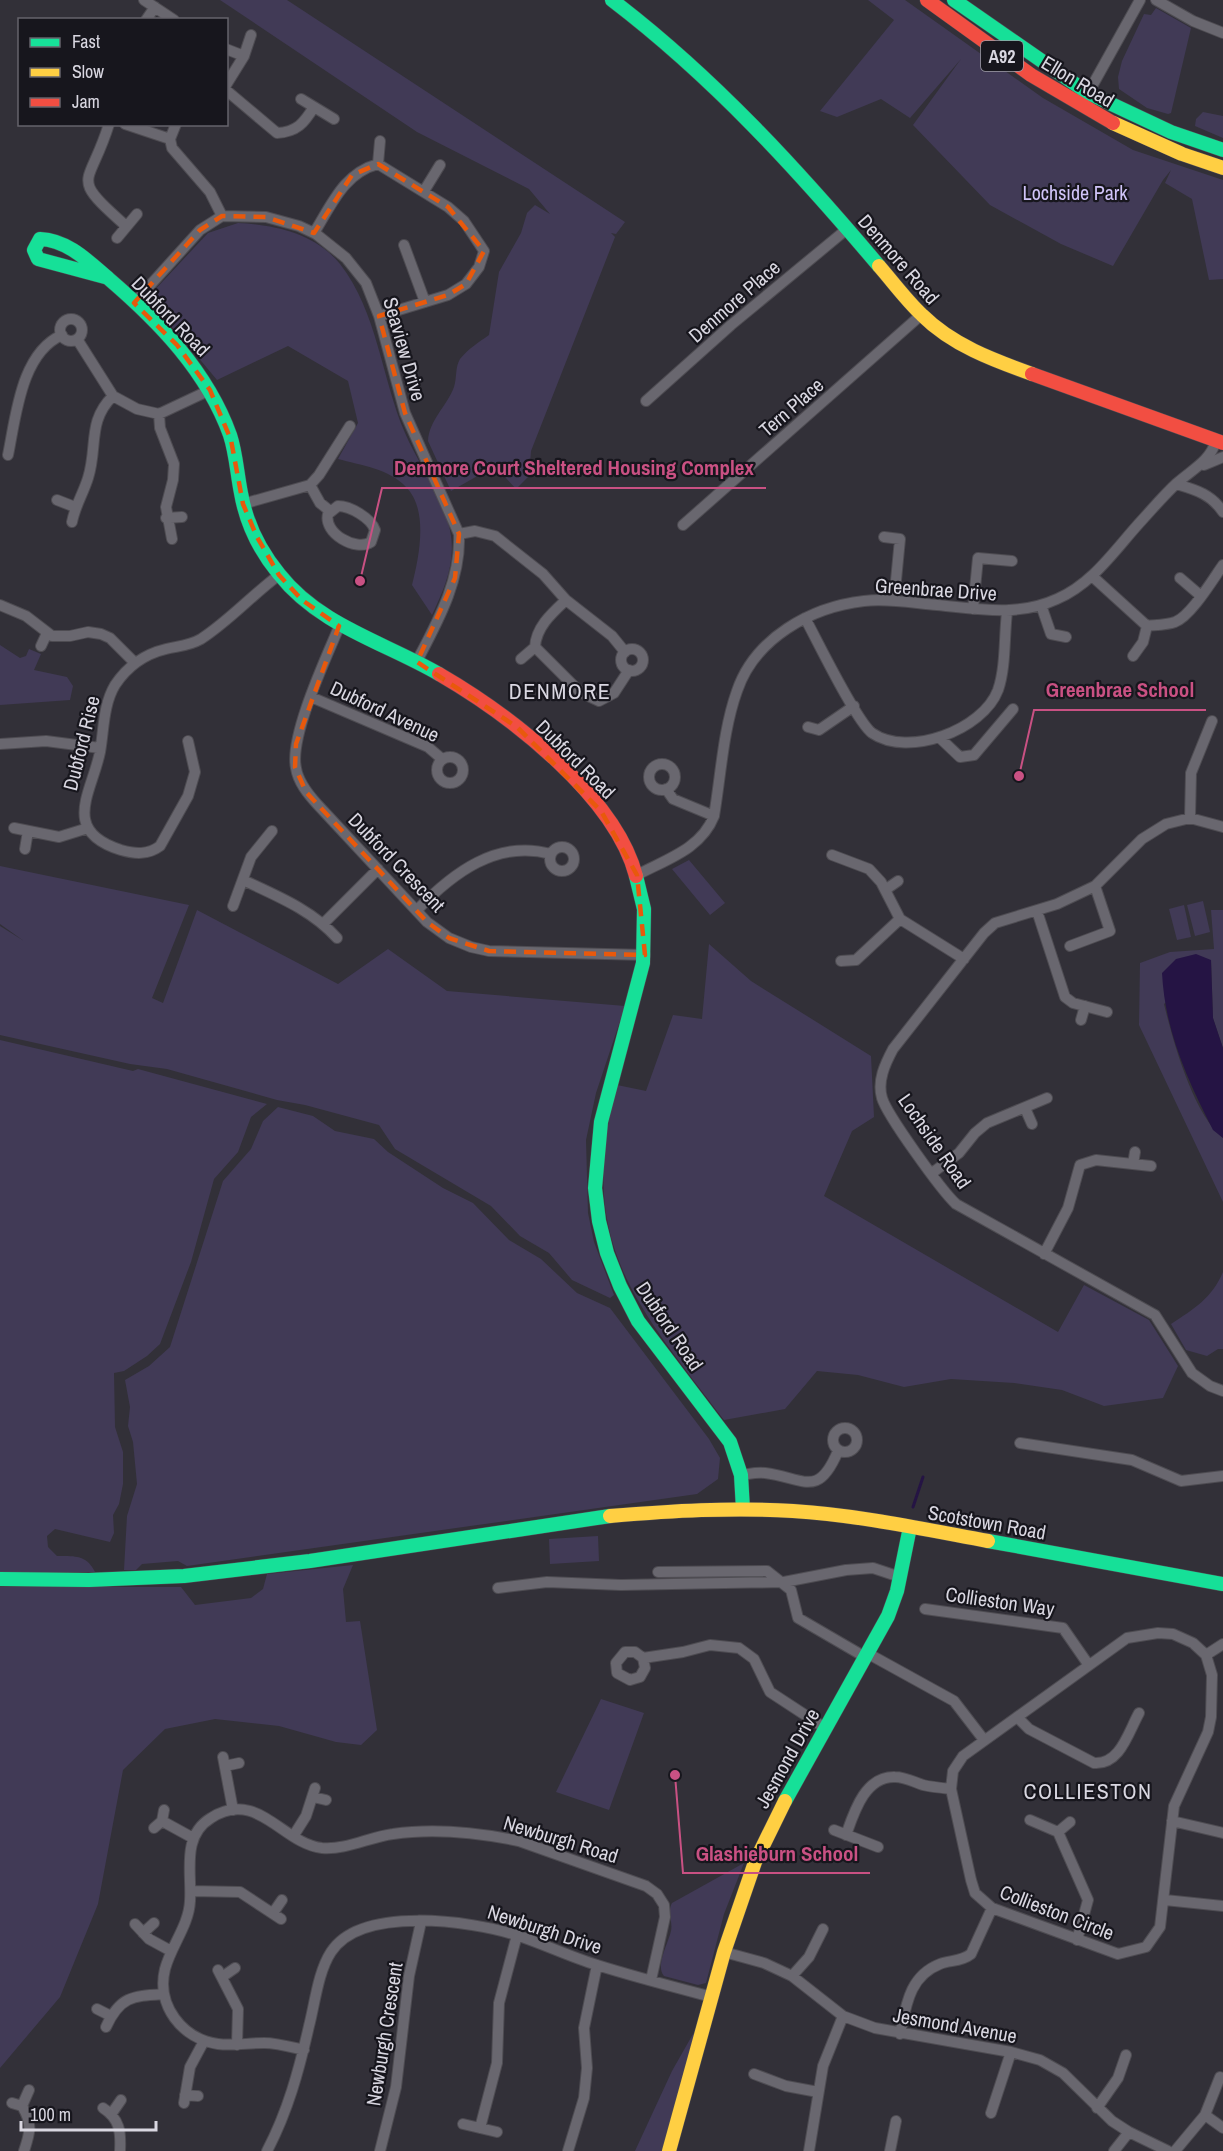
<svg xmlns="http://www.w3.org/2000/svg" width="1223" height="2151" font-family="'Archivo Narrow',sans-serif">
  <style>
    .green { fill: #413a56 }
    .water { fill: #251444 }
    .lines { fill: none; stroke-linecap: round; stroke-linejoin: round }
    .stream { stroke: #251444; stroke-width: 3 }
    .street-casing { stroke: #4e4c52; stroke-width: 12 }
    .fast-casing { stroke: #4e4c52; stroke-width: 15 }
    .slow-casing { stroke: #4e4c52; stroke-width: 15 }
    .jam-casing { stroke: #4e4c52; stroke-width: 15 }
    .street { stroke: #69676f; stroke-width: 10 }
    .fast { stroke: #16e098; stroke-width: 14 }
    .slow { stroke: #ffcf43; stroke-width: 14 }
    .jam { stroke: #f24e42; stroke-width: 14 }
    .marked { fill: none; stroke: #e8590c; stroke-width: 4.5; stroke-dasharray: 12 8; stroke-linejoin: round }
    .labels { text-anchor: middle; dominant-baseline: central; stroke-width: 4.5; stroke-linejoin: round; paint-order: stroke }
    .shield { fill: #17161d; stroke: #9f9da6; stroke-width: 1.5 }
    .shield-label { font-size: 18px; font-weight: bold; fill: #d9d7e1 }
    .street-label { font-size: 20px; fill: #d9d7e1; stroke: #17161d }
    .park-label { font-size: 20px; fill: #d0c4f8; stroke: #17161d }
    .quarter-label { font-size: 22px; letter-spacing: 1.5px; fill: #d9d7e1; stroke: #17161d }
    .leader { fill: none; stroke: #c95183; stroke-width: 2 }
    .callout-dot { fill: #c95183; stroke: #17161d; stroke-width: 2 }
    .callout-label { font-size: 21px; text-anchor: middle; font-weight: bold; fill: #c95183; stroke: #17161d; stroke-width: 4.5; stroke-linejoin: round; paint-order: stroke }
  </style>
  <rect width="100%" height="100%" fill="#323038"/>
  <path class="green" d="M220 0H287L625 222 616 234 611 233 615 237 531 451 529 476 516 489 495 466 451 491 428 441C429 420 447 406 454 387 457 378 455 367 460 359 468 349 479 342 489 335L499 272 521 233 527 213 535 205 550 214 529 189 417 132Z
    M868 0H905L1043 98 1133 150 1223 180V279L1209 280 1192 199 1165 183 1171 170 1163 180 1113 266 1061 244 990 205 913 125 961 59 910 118 881 99 837 117 820 111 894 20Z
    M1156 8 1191 28 1171 113 1168 114 1147 108 1119 89 1118 77 1122 61 1144 14 1151 15Z
    M1203 112 1223 116V138L1195 126 1196 119Z
    M238 223C274 225 315 233 340 264 378 313 381 377 405 433 419 466 446 500 451 536 455 565 444 589 432 615L412 585C419 557 429 510 406 487 390 469 360 465 338 459L358 423 348 381 288 346 217 380 177 332 151 308 150 295 208 233Z
    M0 645 20 658 26 656 29 649 41 654 34 670 67 677 73 686 70 700 0 705Z
    M689 860 725 903 710 915 672 869Z
    M0 866 189 905 152 998 163 1003 197 910 338 984 388 949 447 991 625 1006 596 1093 586 1140 588 1213 594 1242 614 1295 610 1298 572 1280 549 1253 520 1236 491 1206 395 1149 379 1125 305 1105 277 1100 167 1069 130 1064 0 1035V926L24 941 0 924Z
    M1203 901 1210 932 1195 936 1187 905Z
    M1184 905 1191 937 1177 940 1169 909Z
    M1211 910H1223V1048L1213 1018 1211 960 1164 1004C1173 1041 1193 1114 1223 1138V1202L1139 1025 1140 963 1170 952 1214 949Z
    M709 944 751 981 871 1056 874 1117 852 1131 824 1196 1058 1332 1084 1285 1149 1320 1178 1366 1163 1398 1104 1406 1062 1390 1014 1383 951 1379 904 1387 858 1375 817 1371 785 1409 724 1420C635 1303 575 1241 617 1085L646 1091 673 1015 702 1019Z
    M0 1040 133 1071 138 1069 267 1104 251 1117 238 1152 214 1179 191 1262 160 1344 147 1356 124 1371 114 1373 115 1427 123 1452V1484L119 1504 113 1515 114 1533 110 1542 55 1529 47 1536 48 1547 57 1556C75 1556 87 1555 95 1572H0Z
    M278 1107 313 1116 335 1131 374 1139 388 1152 443 1188 473 1203 509 1240 541 1259 577 1293 610 1308 709 1439 720 1458 718 1479 697 1494 187 1566 178 1561 142 1564 136 1570H124L127 1516 137 1484 133 1442 128 1426 130 1407 125 1380 149 1366 170 1347 223 1181 251 1149 263 1121Z
    M1223 1272V1349H1218L1207 1356 1186 1350 1171 1324C1194 1309 1212 1298 1223 1272Z
    M598 1536 599 1561 550 1564 549 1539Z
    M353 1565 343 1589 346 1622 360 1621 377 1730 361 1745 336 1742 279 1726 215 1719 165 1729 123 1770 98 1904 60 1997 0 2068V1587H181L195 1605 251 1598 263 1589 267 1574Z
    M601 1699 644 1713 609 1810 556 1792Z
    M744 1863 724 1914 706 1983 698 1985 664 1976C655 1966 668 1944 671 1931 673 1922 667 1912 672 1903Z
    M697 2033 664 2151H635L672 2071 693 2034Z"/>
  <path class="water" d="M1196 954 1211 960 1213 1018 1223 1048V1138L1213 1130C1187 1079 1165 1031 1162 973L1176 959Z"/>
  <g class="lines">
    <path class="stream" d="M913 1507 923 1477"/>
    <defs>
      <path id="street" d="M144 0 174 20
        M1156 0 1193 21 1223 33
        M146 20 155 7
        M226 49 244 56
        M226 85 244 56 251 35
        M226 90 277 133C297 132 304 123 314 107
        M1086 97 1140 0
        M301 99 334 119
        M109 124C89 189 68 174 126 226
        M125 124 170 139
        M176 124 170 139 172 148 210 192 222 216
        M378 164 380 141
        M424 191 440 165
        M314 233C332 204 344 173 378 164L448 207 464 221 484 251 479 267 466 284 448 295 379 316
        M117 238 137 214
        M404 245 425 302
        M134 303 200 230 222 216 266 217 299 226 316 234 346 258 366 283 379 316 405 413 459 534C461 580 438 621 417 661
        M60 330a11 11 0 1 1 22 0a11 11 0 1 1-22 0Z
        M77 339 113 396 137 409 159 414 210 390
        M646 401 731 325 847 229
        M159 414 160 428 174 464 173 480 166 507 172 539
        M8 455C16 416 21 353 62 335
        M1204 465 1223 457
        M1176 484C1196 490 1211 494 1223 512
        M310 485 320 503 330 511
        M57 500 75 507
        M243 504 310 485 319 475 350 426
        M338 506C350 506 371 518 375 530L371 542C356 552 323 533 328 514Z
        M166 518 182 517
        M72 522C75 506 83 494 88 478 98 447 87 421 113 396
        M683 525 921 315
        M459 534 475 531 495 536 543 574 566 600 612 636 625 652
        M884 537 900 539 894 601
        M1092 576 1147 626C1156 625 1166 625 1175 622 1191 616 1213 579 1223 565
        M1180 578 1201 596
        M0 605 26 616 52 636H70L88 632 101 634 110 638 135 663
        M1041 605 1051 634 1066 637
        M973 609 978 558 1012 561
        M805 618C817 640 856 721 872 733 908 758 983 730 998 690 1006 667 1004 637 1007 612
        M339 627C326 658 289 737 296 768 298 782 308 794 317 804L427 922 449 938 471 947 489 951 645 955
        M41 646 47 633
        M535 647 580 692 599 701 614 693 629 670
        M621 660a11 11 0 1 1 22 0a11 11 0 1 1-22 0Z
        M1133 656 1143 642 1147 626
        M521 659 535 647C536 627 552 613 566 600
        M311 697 428 747 442 759
        M808 727 819 730 854 706
        M940 738 960 757 974 755 1013 709
        M188 741 195 772 188 796 160 846C148 855 135 854 121 850 60 831 92 792 100 752 104 730 103 705 115 685 127 667 145 654 166 649 178 646 189 646 201 639 229 621 252 595 279 575
        M0 744 46 741 100 748
        M437 770a13 13 0 1 1 26 0a13 13 0 1 1-26 0Z
        M649 777a13 13 0 1 1 26 0a13 13 0 1 1-26 0Z
        M666 789 673 799 714 816
        M1190 818 1191 773 1212 721
        M1223 827 1190 818 1166 824 1142 839 1095 886 1057 904 995 923 984 933 893 1049C885 1064 877 1081 882 1098 887 1115 941 1190 956 1204L1155 1315 1192 1373 1210 1386 1223 1391
        M14 828 59 837 88 828
        M550 859a12 12 0 1 1 24 0a12 12 0 1 1-24 0Z
        M25 849 28 831
        M832 855 869 869 881 882 900 919 964 959
        M637 875C667 859 701 849 714 816 721 775 723 730 737 691 755 638 811 607 864 601 888 598 913 603 937 605 978 609 1018 617 1057 599 1094 583 1116 548 1143 519 1154 507 1165 494 1177 483 1193 469 1210 461 1216 441
        M243 880C277 896 312 910 337 938
        M885 890 898 881
        M233 906 251 857 272 831
        M417 910C453 873 497 839 551 854
        M1037 911 1065 997 1073 1003 1107 1012
        M324 923 378 869
        M1070 946 1110 931 1095 886
        M841 961 856 960 900 919
        M1081 1020 1085 1006
        M1025 1108 1032 1124
        M1133 1164 1135 1152
        M932 1173 959 1153 975 1133 987 1123 1047 1098
        M1044 1254 1068 1208 1080 1165 1096 1160 1151 1166
        M833 1440a12 12 0 1 1 24 0a12 12 0 1 1-24 0Z
        M1020 1443 1132 1460 1181 1481 1223 1476
        M741 1475C749 1474 757 1472 765 1473 804 1478 818 1499 838 1451
        M658 1572 767 1571 791 1590 798 1618 865 1657
        M498 1588 547 1582 621 1585 784 1582 846 1570 873 1568 900 1577
        M925 1609 1063 1628 1088 1664
        M1158 1633 1173 1634 1193 1643 1206 1655 1212 1675 1211 1717 1208 1732 1174 1806 1160 1927 1146 1947 1118 1954 992 1908 975 1893 971 1880 951 1789 953 1771 963 1756 1127 1638Z
        M867 1653 954 1701 984 1740
        M1206 1655 1223 1644
        M643 1658 645 1668 640 1677 630 1680 617 1673 616 1663 625 1652H635L643 1658 683 1652 710 1645 739 1648 754 1659 770 1692 825 1728
        M1017 1717 1029 1729 1094 1763C1120 1765 1128 1733 1139 1713
        M223 1757 233 1810
        M225 1766 239 1763
        M313 1797 326 1800
        M1030 1820 1058 1832 1088 1900 1077 1940
        M162 1821 193 1838
        M1172 1821 1223 1833
        M154 1828 162 1821 164 1810
        M834 1830 878 1847
        M1058 1832 1070 1822
        M294 1835 306 1816 315 1788
        M846 1835C854 1812 865 1776 895 1777 905 1777 914 1782 923 1785 932 1787 942 1788 951 1789
        M191 1891 240 1892 281 1919
        M1165 1900 1223 1906
        M273 1913 282 1900
        M135 1924 149 1939 171 1951
        M143 1933 154 1923
        M724 1952 764 1963 792 1976 843 2016 875 2028 1011 2052 1040 2060 1063 2073 1112 2121 1129 2132 1168 2151
        M218 1970 238 2009 237 2045
        M792 1976 809 1957 823 1929
        M222 1977 235 1968
        M97 2009 111 2016
        M106 2027C120 1996 133 1996 164 1994
        M900 2034C906 2006 909 1976 940 1964 950 1960 961 1962 971 1954L992 1908
        M304 2050C291 2047 277 2043 264 2043 248 2043 233 2046 218 2044 182 2039 156 2005 165 1969 171 1946 189 1925 190 1901 192 1873 181 1836 211 1818 257 1788 283 1844 322 1848 347 1850 369 1837 393 1834 433 1828 480 1833 519 1841L646 1886 657 1894 664 1905 665 1917 651 1980
        M754 2074 786 2086 818 2092
        M185 2095 198 2096
        M12 2103 22 2106C33 2124 30 2133 24 2151
        M184 2103 190 2067 204 2041
        M22 2106 29 2090
        M103 2108C120 2119 121 2132 120 2151
        M1097 2108 1118 2078 1126 2055
        M112 2113 121 2100
        M991 2113 1011 2052
        M1205 2115 1223 2128
        M463 2124 497 2132
        M480 2128 497 2063 499 2003 517 1935
        M267 2151C288 2111 299 2070 309 2026 315 2003 318 1972 331 1952 361 1905 471 1921 516 1935 544 1944 570 1957 597 1965 635 1977 674 1987 712 1997
        M380 2151 396 2087 409 1976 421 1922
        M568 2151 584 2098 587 2068 584 2028 597 1965
        M809 2151 823 2066 843 2016
        M890 2151 896 2121
        M1114 2151 1129 2132
        M1175 2151 1205 2115 1220 2077"/>
      <path id="fast" d="M612 0C713 77 797 169 879 266
        M954 0 1088 93 1171 132 1223 150
        M105 277 38 259 34 250 40 239C68 240 89 262 109 279 159 322 207 371 230 435 236 453 237 473 241 493 246 522 260 551 279 574 320 626 384 642 439 674
        M636 876 644 909 643 963 601 1122 595 1188 599 1221 607 1253 620 1286 638 1321 730 1442 741 1475 743 1509
        M988 1541 1223 1584
        M0 1579 89 1580 184 1576 310 1561 610 1516
        M785 1801 888 1616 897 1591 910 1527"/>
      <path id="slow" d="M1113 123 1182 154 1223 168
        M879 266C893 282 906 300 922 315 952 345 993 360 1032 374
        M610 1516C671 1511 731 1507 793 1511 858 1515 923 1529 988 1541
        M669 2151 724 1952 755 1862 785 1801"/>
      <path id="jam" d="M927 0 1031 75 1113 123
        M1032 374 1223 443
        M439 674C508 714 615 795 636 876"/>
    </defs>
    <use href="#street" class="street-casing"/>
    <use href="#fast" class="fast-casing"/>
    <use href="#slow" class="slow-casing"/>
    <use href="#jam" class="jam-casing"/>
    <use href="#street" class="street"/>
    <use href="#fast" class="fast"/>
    <use href="#slow" class="slow"/>
    <use href="#jam" class="jam"/>
  </g>
  <path class="marked" d="M378 164 448 207 484 251 466 284 448 295 379 316 405 413 459 534 455 578 417 662 517 727 601 811 637 875 645 955 489 951 449 938 427 922 306 792 295 767 296 744 339 626 302 600 279 575 257 537 243 504 231 440 210 390 177 345 134 303 200 230 222 216 266 217 314 233 352 175Z"/>
  <g class="labels">
    <rect class="shield" x="981" y="41" width="42" height="30" rx="4.5"/>
    <g class="shield-label">
      <text x="1002" y="56">A92</text>
    </g>
    <g class="street-label">
      <text transform="translate(1078 81) rotate(31)">Ellon Road</text>
      <text transform="translate(899 259) rotate(49)">Denmore Road</text>
      <text transform="translate(734 301) rotate(-41)">Denmore Place</text>
      <text transform="translate(171 316) rotate(46)">Dubford Road</text>
      <text transform="translate(405 349) rotate(74)">Seaview Drive</text>
      <text transform="translate(791 407) rotate(-41)">Tern Place</text>
      <text transform="translate(936 589) rotate(4)">Greenbrae Drive</text>
      <text transform="translate(385 711) rotate(25)">Dubford Avenue</text>
      <text transform="translate(81 743) rotate(-76)">Dubford Rise</text>
      <text transform="translate(576 759) rotate(45)">Dubford Road</text>
      <text transform="translate(397 862) rotate(46)">Dubford Crescent</text>
      <text transform="translate(935 1141) rotate(55)">Lochside Road</text>
      <text transform="translate(670 1326) rotate(56)">Dubford Road</text>
      <text transform="translate(987 1522) rotate(10)">Scotstown Road</text>
      <text transform="translate(1000 1601) rotate(8)">Collieston Way</text>
      <text transform="translate(787 1758) rotate(-61)">Jesmond Drive</text>
      <text transform="translate(561 1839) rotate(17)">Newburgh Road</text>
      <text transform="translate(1057 1912) rotate(21)">Collieston Circle</text>
      <text transform="translate(545 1929) rotate(18)">Newburgh Drive</text>
      <text transform="translate(955 2025) rotate(10)">Jesmond Avenue</text>
      <text transform="translate(384 2034) rotate(-81)">Newburgh Crescent</text>
    </g>
    <g class="park-label">
      <text x="1075" y="192">Lochside Park</text>
    </g>
    <g class="quarter-label">
      <text x="560" y="691">DENMORE</text>
      <text x="1088" y="1791">COLLIESTON</text>
    </g>
  </g>
  <path class="leader" d="M360 581L382 488H766M1019 776L1034 710H1206M675 1775L683 1873H870"/>
  <g class="callout-dot">
    <circle cx="360" cy="581" r="6"/>
    <circle cx="1019" cy="776" r="6"/>
    <circle cx="675" cy="1775" r="6"/>
  </g>
  <g class="callout-label">
    <text x="574" y="475">Denmore Court Sheltered Housing Complex</text>
    <text x="1120" y="697">Greenbrae School</text>
    <text x="777" y="1861">Glashieburn School</text>
  </g>
  <rect x="18" y="18" width="210" height="108" fill="#17161d" stroke="#65636b" stroke-width="1.5"/>
  <rect x="30" y="38" width="30" height="9" fill="#16e098" stroke="#65636b" stroke-width="1.5"/>
  <text x="72" y="48" font-size="18" fill="#d9d7e1">Fast</text>
  <rect x="30" y="68" width="30" height="9" fill="#ffcf43" stroke="#65636b" stroke-width="1.5"/>
  <text x="72" y="78" font-size="18" fill="#d9d7e1">Slow</text>
  <rect x="30" y="98" width="30" height="9" fill="#f24e42" stroke="#65636b" stroke-width="1.5"/>
  <text x="72" y="108" font-size="18" fill="#d9d7e1">Jam</text>
  <path d="M21 2121v9h135v-9" fill="none" stroke="#d9d7e1" stroke-width="3"/>
  <text x="30" y="2121" font-size="18" fill="#d9d7e1" stroke="#17161d" stroke-width="4.5" paint-order="stroke">100 m</text>
</svg>
